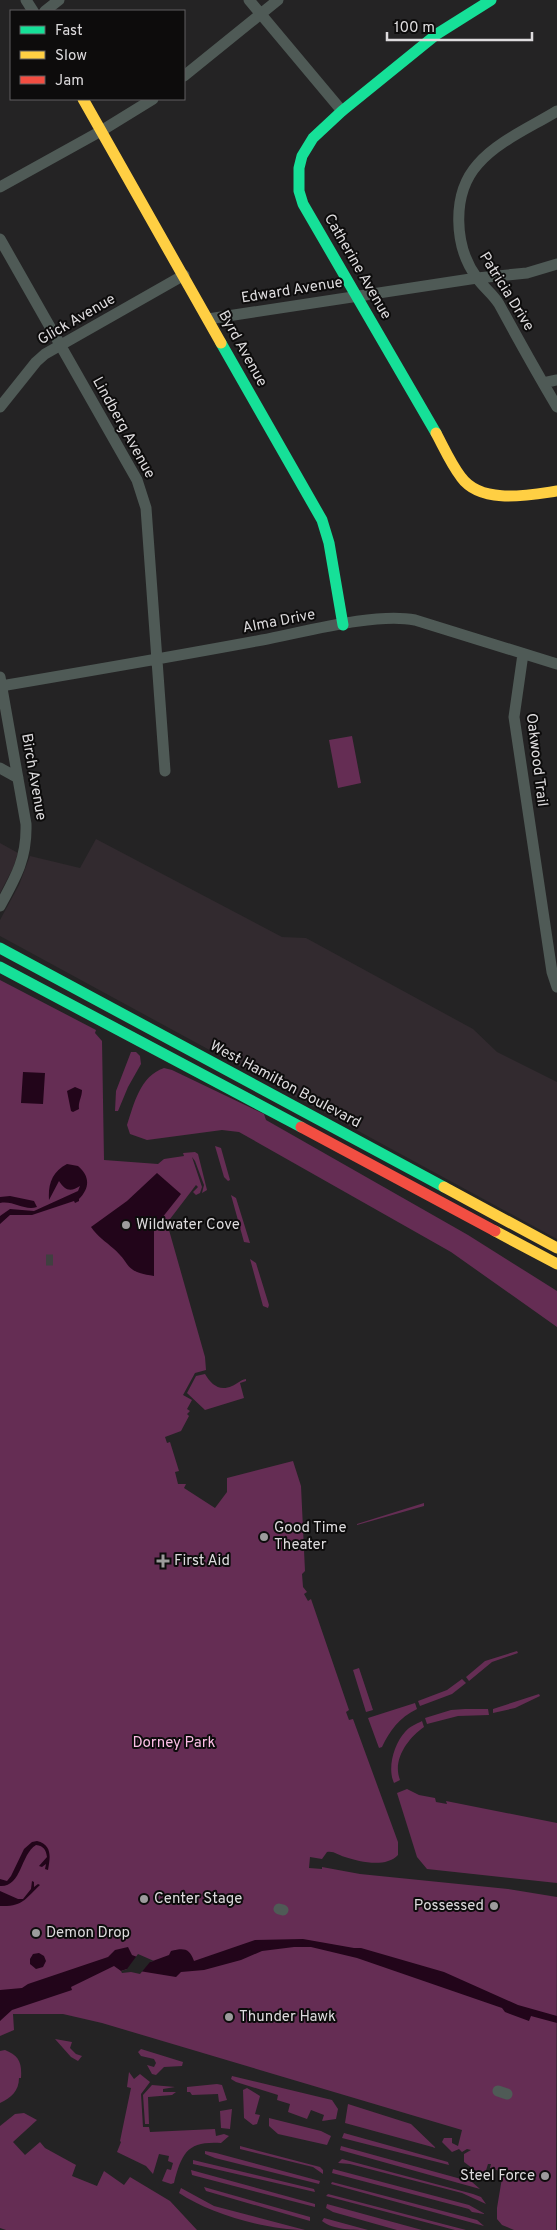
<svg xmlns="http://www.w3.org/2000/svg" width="557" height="2230" font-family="Overpass,sans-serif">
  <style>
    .built { fill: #322a2f }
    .green { fill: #652d54 }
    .water { fill: #22051a }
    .pier { fill: #242324 }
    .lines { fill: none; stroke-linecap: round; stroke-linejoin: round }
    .street-tunnel { stroke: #403f40; stroke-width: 11; stroke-dasharray: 11 5.5; stroke-linecap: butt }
    .street { stroke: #4f5a56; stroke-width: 11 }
    .fast { stroke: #16e098; stroke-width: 11 }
    .slow { stroke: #ffcf43; stroke-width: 11 }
    .jam { stroke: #f24e42; stroke-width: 11 }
    .poi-dot { fill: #9c9b9c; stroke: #0d0c0c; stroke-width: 2 }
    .labels { text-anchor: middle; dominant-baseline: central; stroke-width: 4; stroke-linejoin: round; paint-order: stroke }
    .street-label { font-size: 15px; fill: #dddbdd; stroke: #0d0c0c }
    .poi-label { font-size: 15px; fill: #dddbdd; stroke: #0d0c0c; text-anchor: start }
    .park-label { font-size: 15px; fill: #fbbee5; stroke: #0d0c0c }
  </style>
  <rect width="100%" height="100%" fill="#242324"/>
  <path class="built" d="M96 839 282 937 306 938 473 1029 497 1052 557 1082V1239L0 936V920L19 885 30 856 80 868Z
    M0 843 18 853 13 868 0 893Z"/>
  <path class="green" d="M352 736 361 783 338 788 329 740Z
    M0 980 96 1030 95 1033 102 1041 104 1160 158 1164 164 1159 184 1156 183 1153 195 1152 198 1154 207 1190 202 1193 204 1185 195 1161 192 1157 202 1187 200 1193 196 1195 193 1192 198 1187 196 1185 167 1223 205 1357 206 1370 195 1373 183 1395 192 1400 187 1409 190 1411 187 1414 189 1416 181 1431 165 1437 167 1443 170 1442 179 1471 175 1472 178 1484H186L184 1488 215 1508 227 1492V1478L293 1461 301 1486 305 1571 302 1574 303 1587 307 1592 304 1594 308 1601 311 1599 349 1710 346 1712 349 1720 353 1719 398 1842V1855C386 1868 360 1862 345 1857 337 1855 335 1851 327 1852L322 1859 310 1857 309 1868 322 1869V1867L360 1874 508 1889 557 1897 556 2230H514L502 2225 497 2219V2208L503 2172 490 2168 491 2164H488L484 2177 464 2162V2154L471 2150 467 2149 462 2152 459 2149 452 2152 442 2142 444 2138H452V2143L458 2146 462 2130 102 2023 63 2014H13L14 2030 0 2036Z
    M131 1052H136L140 1056 141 1064 128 1087 118 1111H115L116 1091Z
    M164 1068 172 1070 264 1114 266 1120 468 1235 557 1291V1327L451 1252 239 1132 222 1130 147 1140 130 1134 127 1125C134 1104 140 1076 164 1068Z
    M215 1146 221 1148 230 1180 228 1181 224 1177Z
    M231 1195 236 1198 250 1243 244 1242Z
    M250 1259 256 1263 269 1305 268 1308 263 1306Z
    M205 1374C211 1384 219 1392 232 1386 237 1384 240 1380 246 1379V1381L240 1383 244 1398 205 1410 187 1393 196 1376Z
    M424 1503V1506L357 1525V1524Z
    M517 1651 518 1653 492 1662 469 1681 466 1677 485 1661Z
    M359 1668 373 1710 366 1712 353 1670Z
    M462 1679 466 1683 452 1694 420 1706 418 1701 447 1690Z
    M539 1694 540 1696 515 1708 493 1713V1709Z
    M415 1703 417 1709C399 1718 390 1730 382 1747L379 1748 368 1718Z
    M465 1709H488L489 1715 458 1716 427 1724 425 1718 451 1710Z
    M422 1721 424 1727C408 1738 392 1760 400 1780L394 1783C387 1768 394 1744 405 1732 409 1727 416 1724 422 1721Z
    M407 1789 419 1795 435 1798 436 1802 447 1804 446 1801 557 1823V1883L427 1869 417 1857 397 1793Z
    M55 2039 72 2042 70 2048 76 2054 82 2056 78 2061 71 2057Z
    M141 2049 183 2062 182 2066 164 2067 156 2075 152 2074 147 2065 154 2067 156 2063 154 2059 141 2056 138 2052Z
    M5 2050C19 2056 22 2062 21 2078H19C19 2091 11 2098 0 2103V2051Z
    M129 2072 134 2079 140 2074 150 2082 141 2094 143 2127H149L150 2132 215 2129 216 2136 224 2134 229 2136 221 2143C188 2141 182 2152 174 2183L171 2184 162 2181 167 2169 171 2170 173 2163 168 2161 169 2156 159 2154 153 2174 146 2166 117 2152 121 2142 120 2141 131 2088 127 2087Z
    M232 2076 332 2100 338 2109 336 2119 322 2121 324 2115 311 2110 307 2119 288 2112 290 2104 277 2100 278 2095 236 2082 231 2079Z
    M217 2084 222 2085 227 2100 219 2102 218 2094 192 2095 190 2092H187V2087Z
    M152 2085 175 2087 163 2089V2092H176L172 2095 148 2097 149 2124H145L143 2095Z
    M247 2088 260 2096 255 2114 260 2115 257 2124 253 2125 244 2118 243 2090Z
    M348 2104 411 2124 436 2148 345 2123Z
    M232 2109 230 2129 221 2128 220 2111Z
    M24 2113 37 2120 13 2142 25 2155 40 2142 45 2148 76 2165 72 2176 97 2186 104 2171 124 2185 130 2177 170 2201 197 2230H6L0 2228V2126L15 2114Z
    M269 2118 321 2131 331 2136 327 2145 278 2134 269 2126Z
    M344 2133 448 2162 449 2165 342 2138Z
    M240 2146 320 2167 323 2170V2174L313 2167 240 2149Z
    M341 2146 472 2182 480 2189 340 2150Z
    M205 2151 216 2153 320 2181 319 2184 215 2158 205 2154Z
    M342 2159 473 2194 481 2197 486 2204 462 2193 350 2164 338 2163Z
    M193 2160 314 2189 315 2192 193 2164Z
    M333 2169 469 2205 485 2214 472 2212 469 2209 332 2173Z
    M191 2170 315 2204V2207L192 2175Z
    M332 2182 477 2220 484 2226 331 2184Z
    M204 2187 310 2217V2221L206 2191Z
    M181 2188 214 2206 305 2230C267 2230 210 2214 179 2193Z
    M328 2194 466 2230H455L326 2196Z
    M327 2204 422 2230H397L333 2212 326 2208Z
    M324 2218 368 2230C355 2230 333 2230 322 2221Z"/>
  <path class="water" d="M23 1072 45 1073 43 1104 21 1103Z
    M75 1087 82 1090C82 1097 78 1102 79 1109L73 1112 71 1111 67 1091Z
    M67 1164 78 1166C90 1176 90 1188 79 1199V1201L75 1203 74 1201 32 1215H10L0 1224V1216L10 1209 34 1211 78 1191 80 1186C71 1192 65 1191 59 1181L49 1200C48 1184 52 1172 67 1164Z
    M157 1173 181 1194 154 1228V1276C123 1271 133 1266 114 1249 105 1241 98 1237 91 1227L127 1201Z
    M10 1196 34 1201 37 1207C24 1211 13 1200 0 1203V1197Z
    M37 1841C53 1845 50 1858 48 1870L45 1869 46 1864 42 1867 39 1866 47 1857C46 1850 44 1846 36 1845 20 1855 22 1887 0 1886V1879L7 1881 11 1876 24 1849 32 1842Z
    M32 1881 34 1882V1887L38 1884 40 1885C26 1898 23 1907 0 1906V1891L18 1899H23L31 1889Z
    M303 1939 354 1948H361L444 1972 518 2005 557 2016V2023L531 2016 529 2021 505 2012 502 2008 357 1958 311 1947H294L262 1951 241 1960 204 1970 181 1972 176 1977 127 1969 121 1971 114 1966 71 1987 72 1990 12 2010 0 2021V1990L22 1988 28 1984 108 1957 115 1950 128 1947 132 1955 150 1962 169 1955 171 1951C184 1948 189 1948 194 1961L255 1940Z
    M39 1953 44 1956 46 1961 43 1967 36 1969 30 1964V1959L33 1954Z"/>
  <path class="pier" d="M138 1954 154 1961 150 1962 140 1974 131 1972 122 1973 121 1971 127 1969Z"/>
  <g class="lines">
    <path class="street-tunnel" d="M46 1260H53"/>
    <path class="street" d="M26 0 33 11
      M249 0 342 111
      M45 11 59 0
      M184 76 278 0
      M557 111C531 127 498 141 478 164 451 194 454 247 477 278 484 288 493 294 499 304 518 339 537 373 557 407
      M0 187 101 131 153 99
      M0 239 137 480 146 508 165 771
      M208 319 477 278 527 273 557 264
      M543 383 557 380
      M0 407 36 362 45 354 184 275
      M523 654 514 717 552 972 557 987
      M0 677 26 824C27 858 16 877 0 906
      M1 686C89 671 176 656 262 640 304 632 376 612 415 620L557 664
      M0 768 18 778
      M279 1909 283 1910
      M498 2091 507 2094"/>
    <path class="fast" d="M221 343 322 520 329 543 343 625
      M436 433 303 204 299 191V168L302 156 313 138 342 111 437 34 491 0
      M0 948 444 1187
      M0 967 301 1127"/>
    <path class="slow" d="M83 99 221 343
      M436 433C444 448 451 464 461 477 481 505 529 495 557 491
      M444 1187 557 1248
      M495 1231 557 1264"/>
    <path class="jam" d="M301 1127 495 1231"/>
  </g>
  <g class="poi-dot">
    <circle cx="126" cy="1225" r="5"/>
    <circle cx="264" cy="1537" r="5"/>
    <path d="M160.5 1553.5h5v5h5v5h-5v5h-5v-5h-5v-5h5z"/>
    <circle cx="144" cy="1899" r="5"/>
    <circle cx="494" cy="1906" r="5"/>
    <circle cx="36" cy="1933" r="5"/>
    <circle cx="229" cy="2017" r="5"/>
    <circle cx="545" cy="2176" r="5"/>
  </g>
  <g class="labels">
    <g class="street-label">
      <text transform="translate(357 267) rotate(60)">Catherine Avenue</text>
      <text transform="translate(292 291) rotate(-9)">Edward Avenue</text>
      <text transform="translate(506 292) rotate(58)">Patricia Drive</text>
      <text transform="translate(77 320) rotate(-30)">Glick Avenue</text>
      <text transform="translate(242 349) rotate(61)">Byrd Avenue</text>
      <text transform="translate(123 428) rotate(61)">Lindberg Avenue</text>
      <text transform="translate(279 622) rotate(-11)">Alma Drive</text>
      <text transform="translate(536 760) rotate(83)">Oakwood Trail</text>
      <text transform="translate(33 777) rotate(80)">Birch Avenue</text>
      <text transform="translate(285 1085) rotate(28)">West Hamilton Boulevard</text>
    </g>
    <g class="poi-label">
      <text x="136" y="1225">Wildwater Cove</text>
      <text x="274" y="1528">Good Time<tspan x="274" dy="17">Theater</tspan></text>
      <text x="174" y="1561">First Aid</text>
      <text x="154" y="1899">Center Stage</text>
      <text x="484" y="1906" text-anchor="end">Possessed</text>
      <text x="46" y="1933">Demon Drop</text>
      <text x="239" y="2017">Thunder Hawk</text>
      <text x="535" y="2176" text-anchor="end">Steel Force</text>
    </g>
    <g class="park-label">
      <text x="174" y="1743">Dorney Park</text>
    </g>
  </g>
  <rect x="10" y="10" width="175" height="90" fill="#0d0c0c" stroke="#605f60"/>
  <rect x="20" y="26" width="25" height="8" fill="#16e098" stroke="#605f60"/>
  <text x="55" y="35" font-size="15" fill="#dddbdd">Fast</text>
  <rect x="20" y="51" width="25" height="8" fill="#ffcf43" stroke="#605f60"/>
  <text x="55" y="60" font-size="15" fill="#dddbdd">Slow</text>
  <rect x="20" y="76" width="25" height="8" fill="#f24e42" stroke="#605f60"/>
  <text x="55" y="85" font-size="15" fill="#dddbdd">Jam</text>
  <path d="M387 32v8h145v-8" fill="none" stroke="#dddbdd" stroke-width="2.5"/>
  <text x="394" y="32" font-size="15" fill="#dddbdd" stroke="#0d0c0c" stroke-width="4" paint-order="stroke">100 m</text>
</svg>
